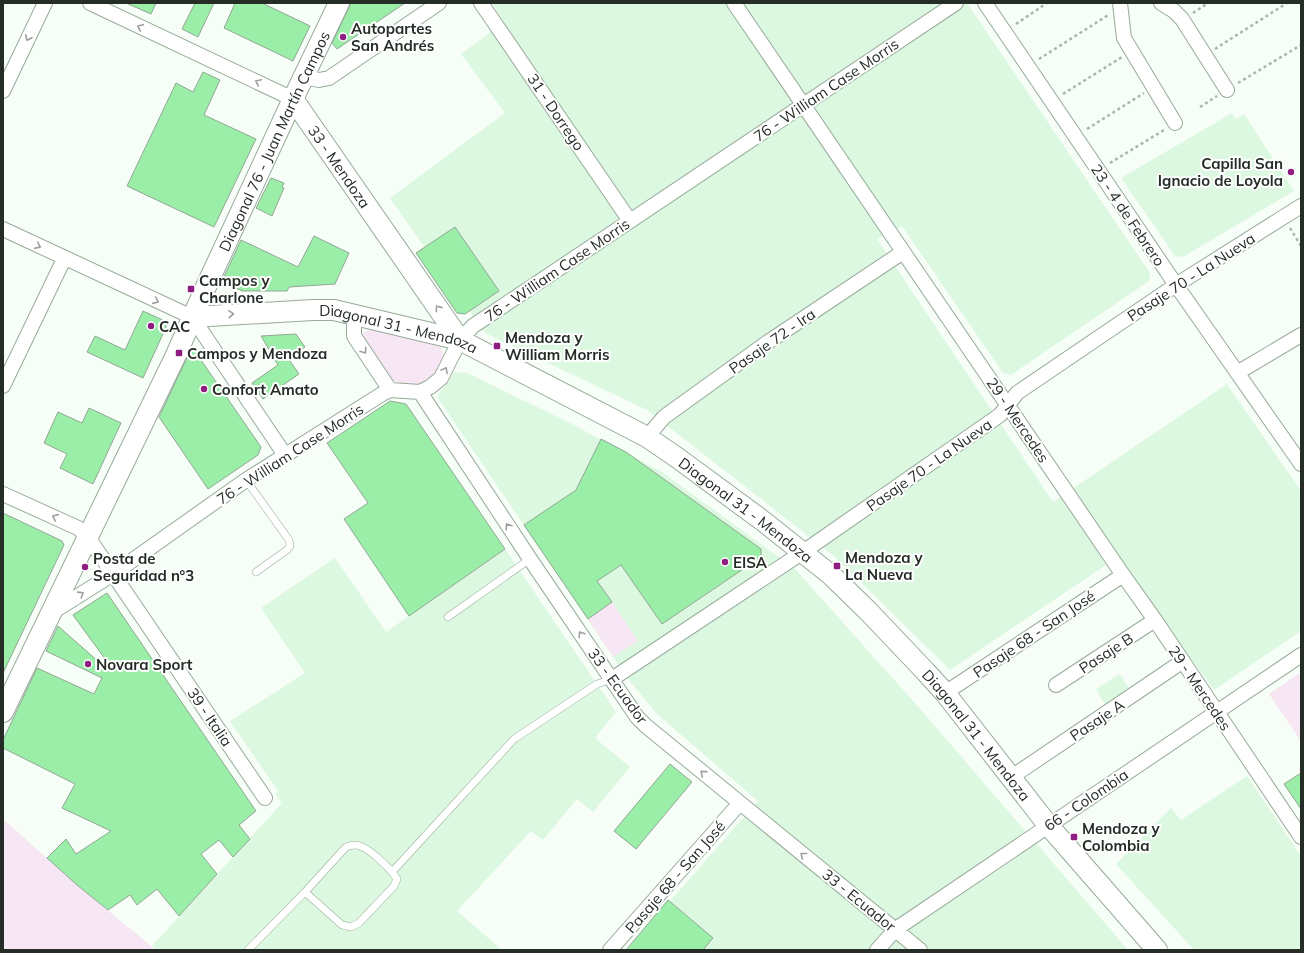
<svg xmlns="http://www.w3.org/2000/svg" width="1304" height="953" font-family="Mulish,sans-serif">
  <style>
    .built { fill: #ddf8e0 }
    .green { fill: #f7e6f3 }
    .building { fill: #9aeea8; stroke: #93a695 }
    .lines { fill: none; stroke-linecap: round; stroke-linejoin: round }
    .lane-casing { stroke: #97aa99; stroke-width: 8 }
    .street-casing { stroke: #97aa99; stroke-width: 16 }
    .secondary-casing { stroke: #97aa99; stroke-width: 22 }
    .path { stroke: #acb4ad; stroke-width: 2.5; stroke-dasharray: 3 3; stroke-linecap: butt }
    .lane { stroke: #fff; stroke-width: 7 }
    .street { stroke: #fff; stroke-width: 14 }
    .secondary { stroke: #fff; stroke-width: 20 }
    .oneway { stroke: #9da09d }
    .poi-dot { fill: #8e1e80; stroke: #fff; stroke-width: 1.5 }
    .labels { text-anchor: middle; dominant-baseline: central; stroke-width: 4; stroke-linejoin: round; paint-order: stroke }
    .poi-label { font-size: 15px; font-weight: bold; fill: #252d26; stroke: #fff; text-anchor: start }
    .street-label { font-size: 15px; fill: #252d26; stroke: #fff }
  </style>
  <rect width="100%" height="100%" fill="#f6fef7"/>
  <path class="built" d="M492 3H967L1150 273 1149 281 1011 375 1003 373 902 226 877 239 1053 502 1227 384 1301 491V631L1214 690 1118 557 950 670 834 556 647 410 485 333 390 198 505 113 461 54 504 22Z
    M1232 113 1236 119 1244 114 1294 191 1183 257 1175 256 1121 178Z
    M454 372 467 373 566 421 662 472 795 569 922 711 1128 950H627L758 801 657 714 628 679 437 397Z
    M505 549 616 712 595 738 630 767 593 812 577 799 543 840 531 831 457 911 502 950H156L152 946 282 803 275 794 278 791 230 721 305 673 261 608 335 558 386 632Z
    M1120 674 1131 691 1107 708 1096 689Z
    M1247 776 1301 856V950H1194L1116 864 1171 808 1181 820Z"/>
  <path class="green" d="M373 328 438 344C456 364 429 386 409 386 404 386 393 381 389 378 384 374 367 343 362 336L366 331Z
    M612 602 638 641 613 657 588 619Z
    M1301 672V741L1269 694Z
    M3 819 77 885 156 950H3Z"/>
  <path class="building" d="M126 3H156L151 14Z
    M195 3H214L198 37 182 29Z
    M235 3H262L310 26 293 61 224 28Z
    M351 3H405L337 49 332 43Z
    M203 72 220 80 204 115 256 139 214 227 127 186 176 83 193 92Z
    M271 178 284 183 282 187 284 188 272 216 256 208Z
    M455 227 499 291 465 314 457 313 416 253Z
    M314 236 349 253 335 284 289 287 287 291H242L222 281 241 240 298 267Z
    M143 311 165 321 167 325 143 378 87 352 95 336 125 350Z
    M296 334 305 347 288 358 299 374 263 399 252 383 278 365 261 336Z
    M192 347 261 447 258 455 208 489 159 417Z
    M390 401 406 404 505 549 409 616 344 519 368 503 327 443Z
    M89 408 121 423 93 484 60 468 67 454 44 443 58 412 82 423Z
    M601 439 626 452 761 549V557L662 624 621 565 597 581 612 602 588 619 524 525 576 490Z
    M3 513 62 541 64 545 3 673Z
    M107 593 256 811 239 825 250 839 233 857 219 840 201 854 217 874 179 916 157 889 137 905 130 895 108 910 77 885 47 858 66 839 76 854 111 831 62 808 75 784 3 748V740L37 668 94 694 102 678 46 651 58 626 108 670 111 667 73 615Z
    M670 764 692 782 636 849 614 831Z
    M1301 773V809L1284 784Z
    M668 900 713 938 703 950H626Z"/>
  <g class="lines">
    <defs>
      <path id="lane" d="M246 480 289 540 290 546 287 550 256 572
        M448 617 530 559
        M392 872 514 739 597 684 612 679
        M248 950 305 892 346 847C349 846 352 845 355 845 367 845 391 869 397 879L394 886 359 923 351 927 342 925 305 892"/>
      <path id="street" d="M90 3 293 99
        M481 3 630 221
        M734 3 1123 575 1155 620 1301 837
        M985 3 1176 285 1301 464
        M1120 3 1124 38 1175 123
        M1161 3 1174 11 1182 19 1227 90
        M303 77 319 80 329 78 439 3
        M3 91 45 3
        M3 229 192 317 285 455
        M357 315 354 326V336L390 390
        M1237 373 1301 335
        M3 386 64 259
        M420 392 530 559 637 717 646 726 920 950
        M647 437 664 417 768 342 903 252
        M3 494 78 528 88 537 265 798
        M51 613 113 574 246 480 382 394 390 390 420 392 430 387 441 378 460 340 473 326 956 3
        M612 679 803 552 1000 415 1017 393 1176 285 1301 206
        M1056 685 1155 620
        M945 693 1123 575
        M1010 778 1183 661
        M610 950 740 803
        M877 950 896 929 1301 655"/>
      <g id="secondary">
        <path id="s1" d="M293 99 460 340"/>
        <path id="s2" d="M192 317 313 310H334L460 340 647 437 679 459 763 521 831 575 868 611 926 672 945 693 1048 825 1157 950"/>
        <path id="s3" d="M3 712 176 355 204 291 293 99 339 3"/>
      </g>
    </defs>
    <use href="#lane" class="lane-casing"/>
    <use href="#street" class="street-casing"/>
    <use href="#secondary" class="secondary-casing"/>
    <path class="path" d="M1193 13 1208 3
      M1016 24 1047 3
      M1215 49 1287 3
      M1039 59 1110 14
      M1238 83 1301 45
      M1063 94 1122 57
      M1200 107 1217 96
      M1087 129 1144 93
      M1110 163 1164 130
      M1290 228 1301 246"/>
    <use href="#lane" class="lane"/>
    <use href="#street" class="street"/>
    <use href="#secondary" class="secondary"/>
  </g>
  <defs><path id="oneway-chevron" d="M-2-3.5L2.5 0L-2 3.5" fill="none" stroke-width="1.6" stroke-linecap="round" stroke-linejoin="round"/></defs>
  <g class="oneway">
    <use href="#oneway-chevron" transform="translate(140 27) rotate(-155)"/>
    <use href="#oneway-chevron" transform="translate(28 38) rotate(115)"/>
    <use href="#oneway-chevron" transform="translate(258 82) rotate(-155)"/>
    <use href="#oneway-chevron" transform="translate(38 246) rotate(26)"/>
    <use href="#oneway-chevron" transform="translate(156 301) rotate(24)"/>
    <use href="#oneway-chevron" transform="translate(438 308) rotate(-125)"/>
    <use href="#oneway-chevron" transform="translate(231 314) rotate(-3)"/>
    <use href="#oneway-chevron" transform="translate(364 351) rotate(56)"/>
    <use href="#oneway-chevron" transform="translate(445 370) rotate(-62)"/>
    <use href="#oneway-chevron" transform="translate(55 517) rotate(-156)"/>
    <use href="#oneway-chevron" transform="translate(508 526) rotate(-123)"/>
    <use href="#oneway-chevron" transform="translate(81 594) rotate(-32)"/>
    <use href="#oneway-chevron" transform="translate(581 634) rotate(-124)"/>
    <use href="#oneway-chevron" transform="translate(703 773) rotate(-140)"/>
    <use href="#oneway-chevron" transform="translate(803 855) rotate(-141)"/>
  </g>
  <g class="poi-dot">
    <circle cx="343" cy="37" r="4"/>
    <circle cx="1291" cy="172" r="4"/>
    <rect x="187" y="285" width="8" height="8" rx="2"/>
    <circle cx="151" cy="326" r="4"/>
    <rect x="493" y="342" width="8" height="8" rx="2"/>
    <rect x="175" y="349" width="8" height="8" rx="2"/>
    <circle cx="204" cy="389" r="4"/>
    <circle cx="725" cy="562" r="4"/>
    <rect x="833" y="562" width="8" height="8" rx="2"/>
    <circle cx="85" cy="567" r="4"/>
    <circle cx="88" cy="664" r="4"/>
    <rect x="1070" y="833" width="8" height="8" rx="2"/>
  </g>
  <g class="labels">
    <g class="poi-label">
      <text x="351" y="28">Autopartes<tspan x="351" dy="17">San Andrés</tspan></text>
      <text x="1283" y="163" text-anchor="end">Capilla San<tspan x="1283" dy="17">Ignacio de Loyola</tspan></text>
      <text x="199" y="280">Campos y<tspan x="199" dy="17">Charlone</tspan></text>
      <text x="159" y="326">CAC</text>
      <text x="505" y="337">Mendoza y<tspan x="505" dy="17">William Morris</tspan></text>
      <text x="187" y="353">Campos y Mendoza</text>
      <text x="212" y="389">Confort Amato</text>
      <text x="845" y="557">Mendoza y<tspan x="845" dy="17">La Nueva</tspan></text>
      <text x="93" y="558">Posta de<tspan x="93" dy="17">Seguridad n°3</tspan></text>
      <text x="733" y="562">EISA</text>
      <text x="96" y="664">Novara Sport</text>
      <text x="1082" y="828">Mendoza y<tspan x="1082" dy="17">Colombia</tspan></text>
    </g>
    <g class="street-label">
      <text transform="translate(826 90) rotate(-34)">76 - William Case Morris</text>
      <text transform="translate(556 112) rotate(56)">31 - Dorrego</text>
      <text stroke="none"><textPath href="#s3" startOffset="632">Diagonal 76 - Juan Martín Campos</textPath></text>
      <text stroke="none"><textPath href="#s1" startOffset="82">33 - Mendoza</textPath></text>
      <text transform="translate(1128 215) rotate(56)">23 - 4 de Febrero</text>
      <text transform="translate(557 270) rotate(-34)">76 - William Case Morris</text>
      <text transform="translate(1191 277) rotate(-33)">Pasaje 70 - La Nueva</text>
      <text stroke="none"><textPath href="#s2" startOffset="209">Diagonal 31 - Mendoza</textPath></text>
      <text transform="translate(772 341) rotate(-35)">Pasaje 72 - Ira</text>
      <text transform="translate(1018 420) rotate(56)">29 - Mercedes</text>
      <text transform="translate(290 454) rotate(-33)">76 - William Case Morris</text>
      <text transform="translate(929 465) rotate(-35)">Pasaje 70 - La Nueva</text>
      <text stroke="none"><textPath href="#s2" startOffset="605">Diagonal 31 - Mendoza</textPath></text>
      <text transform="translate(1034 634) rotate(-34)">Pasaje 68 - San José</text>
      <text transform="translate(1106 653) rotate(-33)">Pasaje B</text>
      <text transform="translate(618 686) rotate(54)">33 - Ecuador</text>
      <text transform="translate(1200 688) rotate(56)">29 - Mercedes</text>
      <text transform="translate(210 717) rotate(56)">39 - Italia</text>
      <text transform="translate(1097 720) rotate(-34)">Pasaje A</text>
      <text stroke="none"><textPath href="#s2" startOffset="929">Diagonal 31 - Mendoza</textPath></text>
      <text transform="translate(1086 800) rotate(-34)">66 - Colombia</text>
      <text transform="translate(675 877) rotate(-49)">Pasaje 68 - San José</text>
      <text transform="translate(859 900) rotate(39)">33 - Ecuador</text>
    </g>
  </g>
  <rect width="1304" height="953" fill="none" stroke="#252d26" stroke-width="8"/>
</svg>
